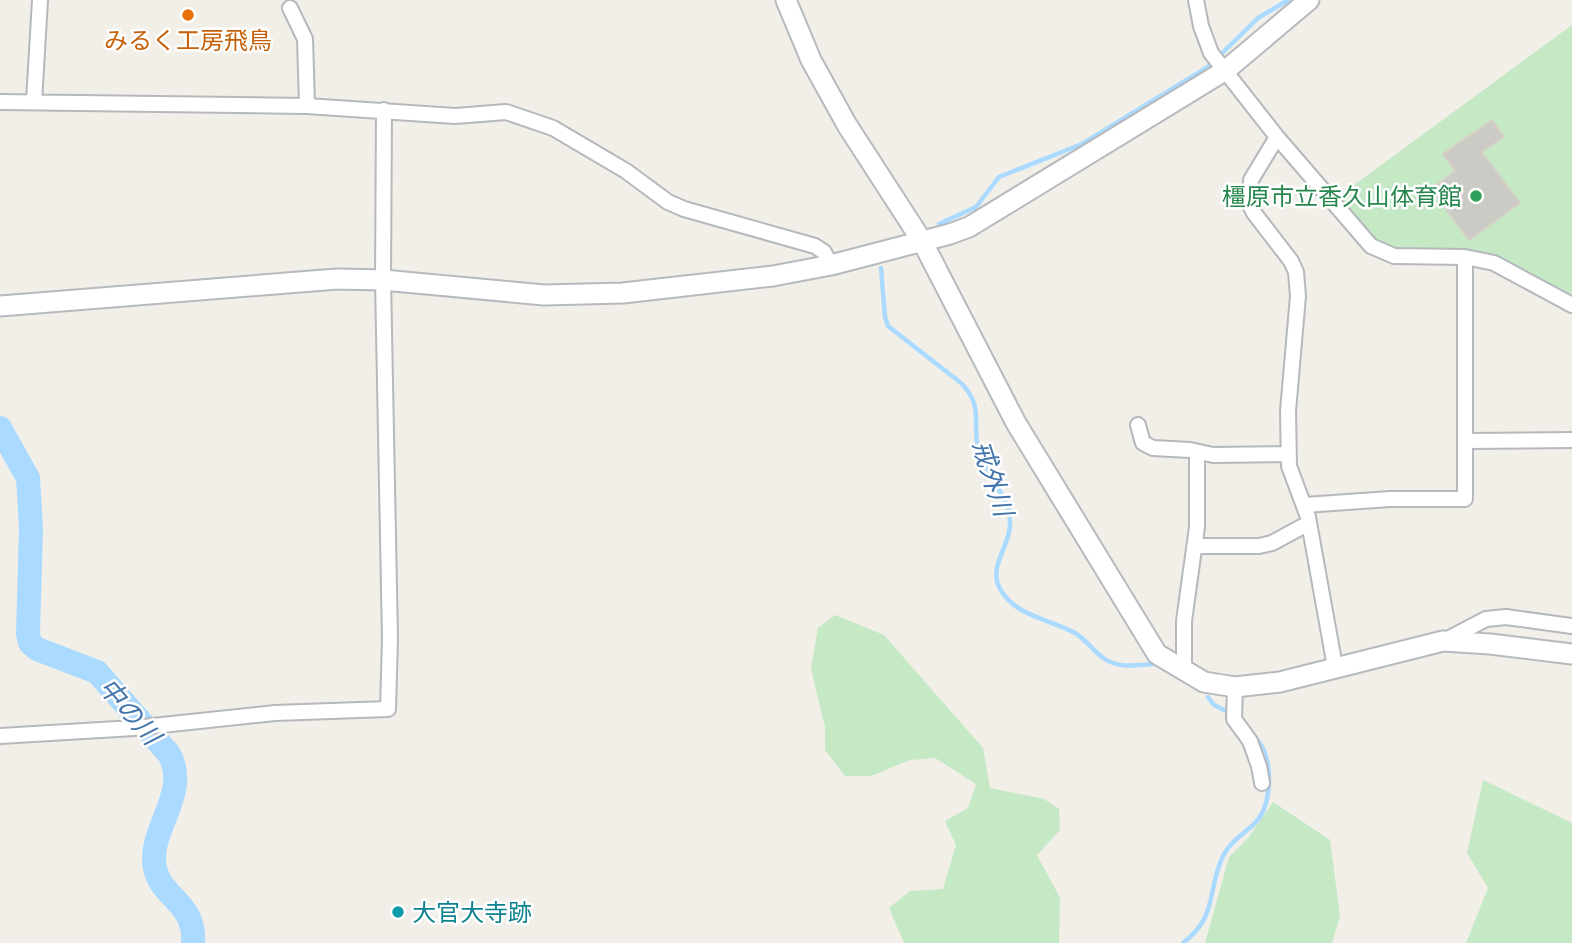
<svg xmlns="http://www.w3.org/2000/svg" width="1572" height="943" font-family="Mulish,'Noto Sans JP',sans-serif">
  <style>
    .green { fill: #c5e8c5 }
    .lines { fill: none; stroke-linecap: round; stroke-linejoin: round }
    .stream { stroke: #aadaff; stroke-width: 4.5 }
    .river { stroke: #aadaff; stroke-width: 24 }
    .building { fill: #cccac5; stroke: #d6d1c6; stroke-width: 2 }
    .street-casing { stroke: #b5b8bc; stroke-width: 18 }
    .secondary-casing { stroke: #b6babf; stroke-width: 23 }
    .street { stroke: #fff; stroke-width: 14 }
    .secondary { stroke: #fff; stroke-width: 19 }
    .food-dot { fill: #e8710a; stroke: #fff; stroke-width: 2.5 }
    .leisure-dot { fill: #2e9e5b; stroke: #fff; stroke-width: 2.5 }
    .culture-dot { fill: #0f9aa8; stroke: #fff; stroke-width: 2.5 }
    .labels { text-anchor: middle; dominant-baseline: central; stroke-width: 5; stroke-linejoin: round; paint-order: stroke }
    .food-label { font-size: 24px; fill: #c56008; stroke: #fff }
    .leisure-label { font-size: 24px; fill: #27864d; stroke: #fff; text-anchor: end }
    .culture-label { font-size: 24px; fill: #0d838f; stroke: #fff; text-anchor: start }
    .water-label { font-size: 26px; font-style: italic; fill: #4174aa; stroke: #fff }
  </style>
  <rect width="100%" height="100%" fill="#f1efe8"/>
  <path class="green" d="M1572 25V297L1490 253 1448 251 1395 254 1373 240 1339 196Z
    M835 615 884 635 983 748 990 788 1044 799 1059 809 1060 830 1037 855 1060 898 1059 943H904L889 908 910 891 943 889 956 845 945 821 968 808 976 784 935 758 910 760 871 776H845L825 750V727L811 669 818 628Z
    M1483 780 1572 823V943H1466L1488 888 1467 853Z
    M1273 802 1330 840 1340 916 1332 943H1205L1229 857 1248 838Z"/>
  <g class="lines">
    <path class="stream" d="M939 224 976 207 999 177 1082 144 1208 67 1258 18 1288 0
      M881 268 885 317 888 326 961 383C985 407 971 424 979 452 987 479 1011 496 1010 525 1010 545 989 566 999 587 1013 616 1050 619 1075 633 1086 640 1093 650 1103 658 1119 669 1137 665 1155 664
      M1208 697 1214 705 1230 713
      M1183 943C1219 915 1206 892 1223 856 1230 842 1242 835 1253 825 1271 809 1272 775 1265 753 1263 746 1258 741 1253 735"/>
    <path class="river" d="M0 428 28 478 31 528 28 634 30 643 37 649 97 672 169 754C191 794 147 830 155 868 161 898 196 903 193 943"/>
  </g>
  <path class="building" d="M1492 120 1504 137 1482 152 1520 203 1469 240 1431 189 1455 171 1443 154Z"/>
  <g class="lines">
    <defs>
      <path id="street" d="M1196 0 1201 26 1211 53 1277 137 1371 246 1394 256 1465 257 1494 263 1572 305
        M290 8 305 39 307 106
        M0 102 307 106 455 116 506 112 553 128 626 171 668 202 684 209 815 246 824 252 831 265
        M34 102 40 0
        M1277 137 1251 180 1249 203 1254 213 1291 261 1296 272 1298 296 1288 411 1289 466 1308 517 1335 667
        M1138 425 1143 443 1153 448 1190 450 1213 455 1288 454
        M1465 441 1572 440
        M1305 505 1390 499H1465V257
        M1196 546H1259L1272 543 1309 523
        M1444 641 1486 619 1506 617 1572 626
        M1184 671V621L1197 527V452
        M1235 687 1234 719 1250 741 1259 766 1262 783
        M0 736 134 728 275 713 388 709 390 639 383 280 384 110"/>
      <path id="secondary" d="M786 0 811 60 847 125 922 241 1016 423 1157 654 1204 682 1235 687 1280 682 1443 641 1490 644 1572 654
        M0 306 337 279 383 280 544 295 623 293 773 276 831 265 950 234 969 227 1226 70 1309 0"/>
    </defs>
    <use href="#street" class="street-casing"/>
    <use href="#secondary" class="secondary-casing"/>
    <use href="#street" class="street"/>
    <use href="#secondary" class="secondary"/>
  </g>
  <circle class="food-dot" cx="188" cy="15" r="7"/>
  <circle class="leisure-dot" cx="1476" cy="196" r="7"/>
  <circle class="culture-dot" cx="398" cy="912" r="7"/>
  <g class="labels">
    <g class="food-label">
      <text x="188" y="40">みるく工房飛鳥</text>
    </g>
    <g class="leisure-label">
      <text x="1462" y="196">橿原市立香久山体育館</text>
    </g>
    <g class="culture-label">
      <text x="412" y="912">大官大寺跡</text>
    </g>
    <g class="water-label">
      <text transform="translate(993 478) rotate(72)">戒外川</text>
      <text transform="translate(130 711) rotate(49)">中の川</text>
    </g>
  </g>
</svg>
